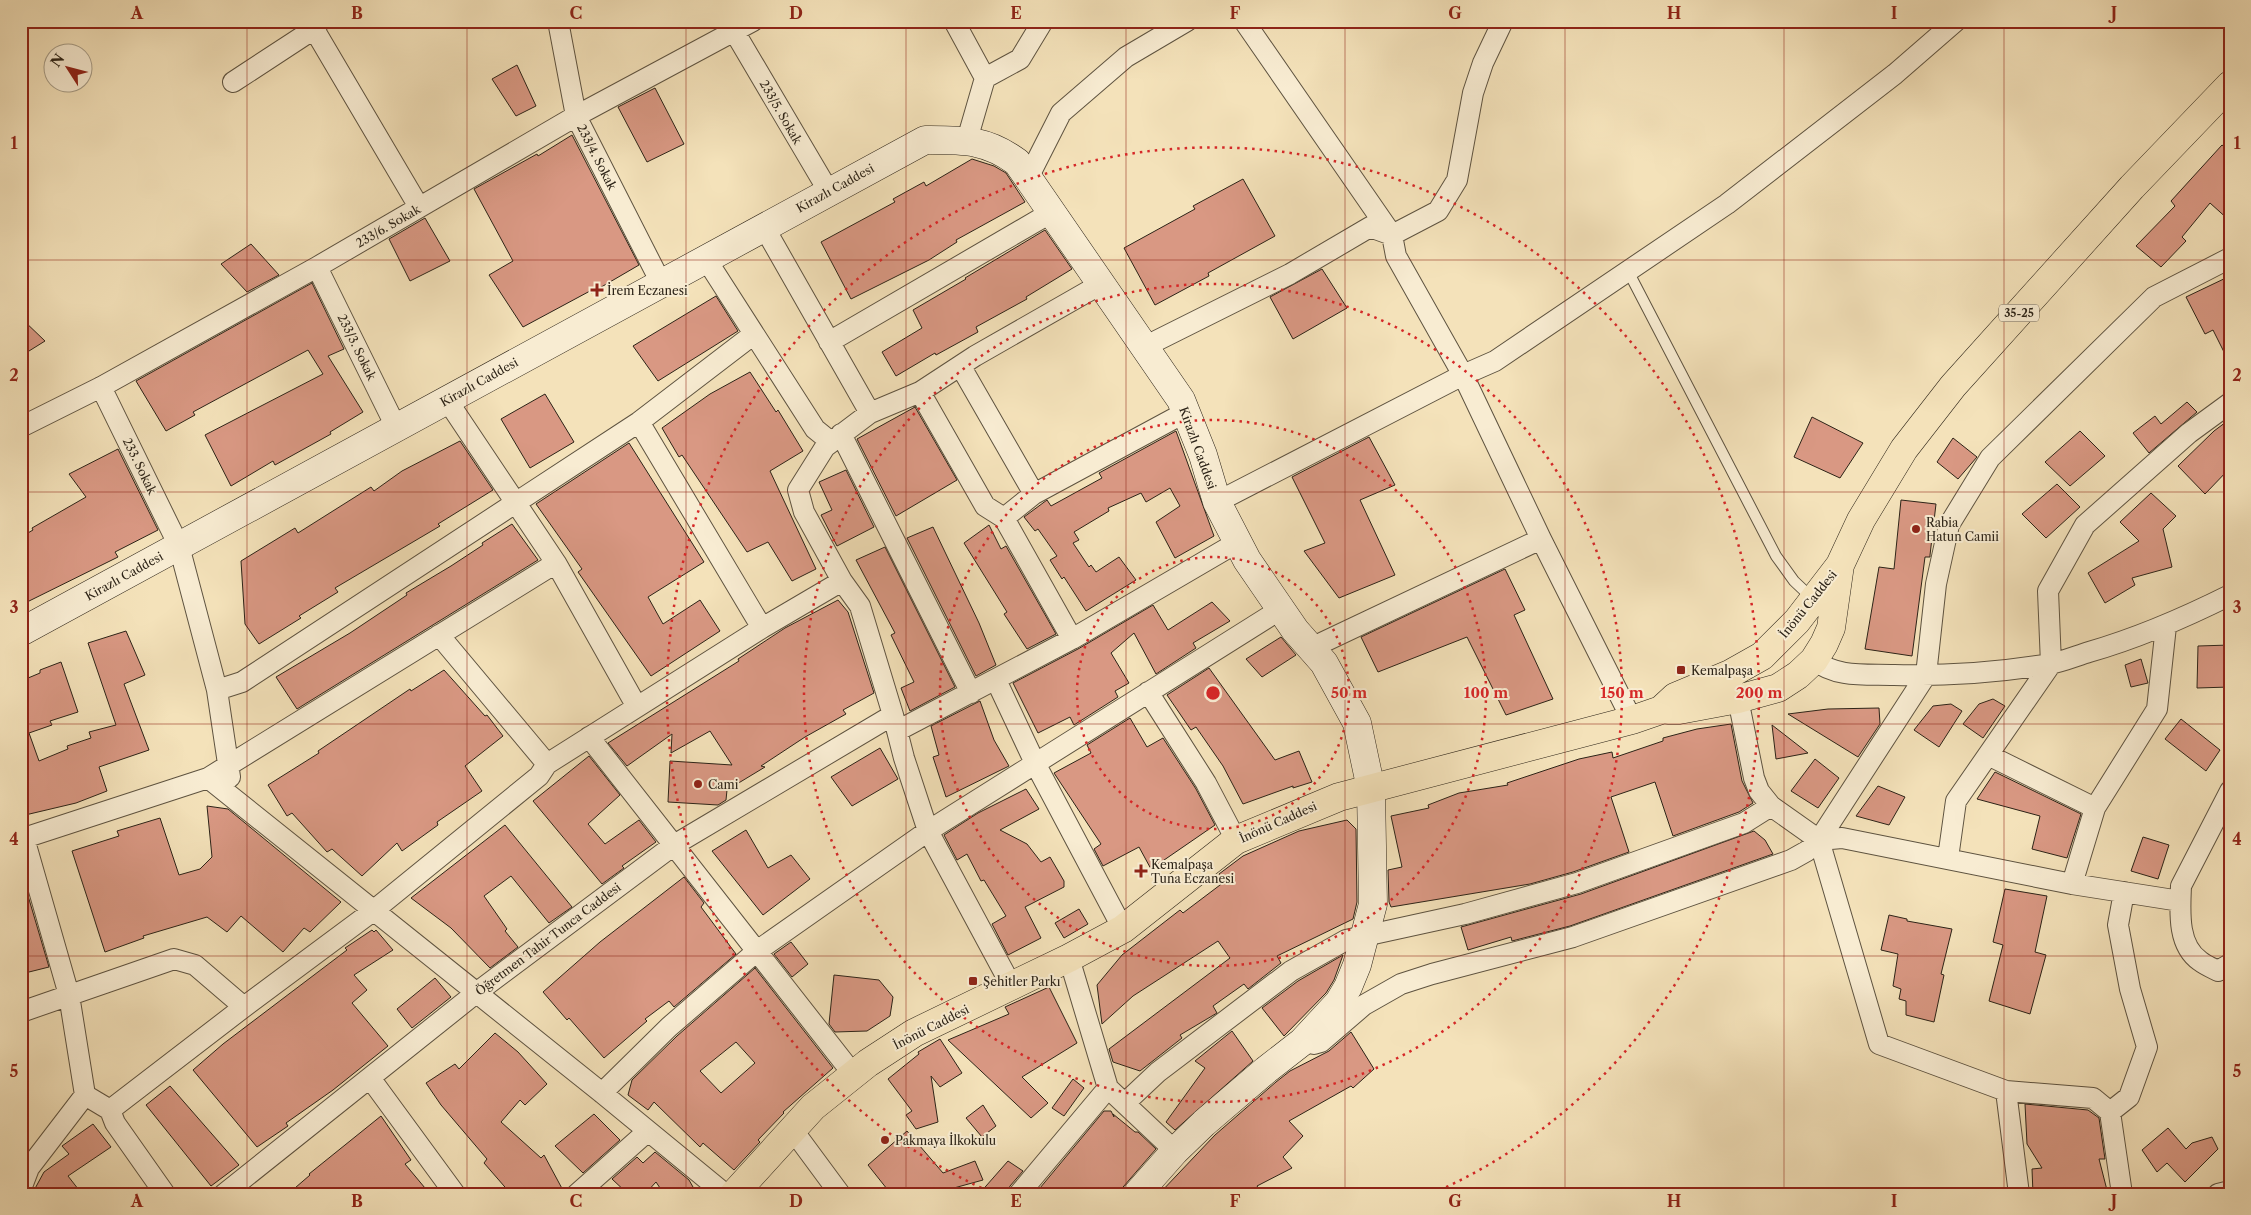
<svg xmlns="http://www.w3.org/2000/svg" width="2251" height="1215" font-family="'Libre Caslon Text',serif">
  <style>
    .building { fill: #d99883; stroke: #2c2317; fill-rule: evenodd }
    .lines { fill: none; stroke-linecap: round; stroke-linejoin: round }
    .lane-casing { stroke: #5e5340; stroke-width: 12 }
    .street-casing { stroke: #5e5340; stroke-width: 22 }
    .secondary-casing { stroke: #2c2317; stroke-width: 29 }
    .primary-casing { stroke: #2c2317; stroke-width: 29 }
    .lane { stroke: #f8ecd2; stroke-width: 10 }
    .street { stroke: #f8ecd2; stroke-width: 20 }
    .secondary { stroke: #f8ecd2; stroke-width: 28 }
    .primary { stroke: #f4e2ba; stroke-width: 28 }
    .grid { fill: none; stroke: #8f2418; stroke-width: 1; stroke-opacity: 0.55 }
    .ring { fill: none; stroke: #d62828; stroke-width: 2.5; stroke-dasharray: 2.5 5 }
    .poi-dot { fill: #8f2418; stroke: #f8ecd2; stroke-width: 2 }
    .labels { text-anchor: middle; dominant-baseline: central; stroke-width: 4; stroke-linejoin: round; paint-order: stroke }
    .shield { fill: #f8ecd2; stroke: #695f4f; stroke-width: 1 }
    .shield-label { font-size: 11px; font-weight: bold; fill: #2c2317 }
    .street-label { font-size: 12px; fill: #2c2317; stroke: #f8ecd2 }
    .poi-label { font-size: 12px; fill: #2c2317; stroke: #f8ecd2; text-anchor: start }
    .centre { fill: #d62828; stroke: #f8ecd2; stroke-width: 2.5 }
    .ring-label { font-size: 15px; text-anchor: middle; font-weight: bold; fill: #d62828; stroke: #f8ecd2; stroke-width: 4; stroke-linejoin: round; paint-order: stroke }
    .neatline { fill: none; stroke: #8f2418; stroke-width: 2 }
    .grid-label { font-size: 16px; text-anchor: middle; font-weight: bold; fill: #8f2418 }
  </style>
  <rect width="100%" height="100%" fill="#f4e2ba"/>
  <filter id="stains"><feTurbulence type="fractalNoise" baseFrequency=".004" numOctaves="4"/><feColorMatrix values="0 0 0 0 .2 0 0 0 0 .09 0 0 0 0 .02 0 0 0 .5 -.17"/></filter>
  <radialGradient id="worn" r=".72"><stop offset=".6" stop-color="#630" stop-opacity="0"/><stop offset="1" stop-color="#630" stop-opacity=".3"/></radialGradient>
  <path class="building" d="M517 65 536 106 516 116 492 79Z
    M655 88 684 144 647 162 618 107Z
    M572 135 639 265 591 293 590 291 523 327 489 275 513 261 474 189 537 154 538 156Z
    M2222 145 2230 151V221L2210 203 2182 237 2186 241 2161 267 2136 246 2175 206 2171 201Z
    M972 159 994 166 1006 173 1025 202 956 240 957 242 929 260 851 299 821 242 895 202 893 199 924 182 926 186Z
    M1243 179 1275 236 1208 273 1209 276 1155 305 1124 248 1195 209 1193 206Z
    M425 218 450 261 410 281 389 239Z
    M1045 230 1072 269 1026 297 1027 299 976 327 978 332 936 355 935 353 896 376 882 352 922 328 913 310 966 279 965 278Z
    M251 244 279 275 247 292 221 264Z
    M1322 269 1347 308 1293 339 1270 297Z
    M2230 276V364L2213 330 2205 334 2186 297Z
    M312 283 344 349 328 356 363 412 330 432 331 434 275 465 273 461 231 486 205 435 323 374 308 350 193 412 195 415 166 431 136 381Z
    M716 296 738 331 658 381 633 346Z
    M21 318 45 341 21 356Z
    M750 372 776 412 778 410 803 451 770 471 816 569 792 581 768 542 747 552 682 455 679 457 662 428 710 394Z
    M545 394 574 442 530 468 501 419Z
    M2187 402 2197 412 2149 453 2133 433 2155 416 2161 424Z
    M915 407 957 480 896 516 857 439Z
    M1812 417 1863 443 1840 478 1794 457Z
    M2230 419V468L2205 494 2178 466 2214 431Z
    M1176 431 1214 536 1175 558 1156 522 1180 506 1170 488 1146 502 1141 493 1108 508 1109 511 1074 532 1079 540 1073 543 1089 567 1091 565 1096 572 1119 557 1136 580 1086 611 1064 577 1062 579 1050 560 1057 556 1038 529 1035 531 1024 517 1047 500 1051 506 1102 478 1099 473Z
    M2080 431 2105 456 2070 486 2045 462Z
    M1369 437 1395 485 1360 500 1395 575 1339 598 1304 551 1325 543 1292 477Z
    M1953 438 1977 457 1958 479 1937 462Z
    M460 441 493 490 438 524 440 526 335 588 338 592 299 616 301 618 259 644 245 624 241 561 295 528 298 533 371 487 374 491 402 471Z
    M629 443 704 562 648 597 663 624 700 600 720 631 651 676 578 572 582 569 536 504Z
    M118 449 158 530 115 552 118 557 21 605V537L33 530 32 528 86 497 69 474Z
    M846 470 874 527 837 546 821 515 832 510 819 482Z
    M2057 484 2080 507 2046 538 2022 514Z
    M2151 493 2176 516 2163 529 2172 567 2132 578 2135 585 2105 603 2088 573 2139 541 2120 522Z
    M1901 500 1936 504 1930 555V557H1925L1912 656 1865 649 1879 567 1894 569Z
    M512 524 538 560 297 709 276 677 350 633 407 595 406 593 451 566 483 545 482 543Z
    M989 525 1001 549 1006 546 1056 634 1027 649 1004 614 1007 612 964 543Z
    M933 527 979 623 996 665 976 676 907 538Z
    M885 547 955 687 910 711 901 688 914 682 891 635 895 633 856 560Z
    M1505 569 1525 610 1514 615 1553 699 1506 715 1467 637 1378 672 1361 637Z
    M838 600 848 612 874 693 843 710 846 714 805 737 761 766 765 767 727 790 726 800 718 805 668 802 670 761 732 765 710 731 671 753 672 734 627 766 608 743 739 661 738 659 785 628Z
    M1212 602 1230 621 1193 643 1196 648 1156 674 1134 633 1111 653 1129 683 1115 691 1118 697 1074 725 1070 717 1038 733 1013 683 1078 649 1153 605 1168 630Z
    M126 631 145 675 124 684 149 750 99 767 107 791 76 803 21 816V681L40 673V670L61 662 78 712 50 721 52 725 29 733 39 761 68 749 67 746 91 738 89 732 116 725 88 643Z
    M1281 637 1296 655 1262 677 1246 659Z
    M2230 645V687L2197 688 2198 646Z
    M2141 659 2148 683 2131 687 2125 665Z
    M1209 668 1275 760 1299 751 1312 782 1293 788V786L1243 804 1223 766 1196 727 1191 730 1167 695Z
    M444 670 485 716 487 715 503 736 465 766 482 791 437 822 438 825 402 851 397 843 362 876 332 849 327 852 292 813 287 816 268 785 319 753 318 751 410 689 411 691Z
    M1993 699 2005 706 1983 738 1963 724 1979 704Z
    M980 701 994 740 1009 766 946 797 933 757 939 755 931 726Z
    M1951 704 1962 711 1939 747 1914 730 1933 706Z
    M1879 708 1880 724 1858 757 1788 714 1828 709Z
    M1130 718 1147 747 1163 738 1196 789 1215 825 1151 869 1139 847 1103 866 1094 849 1101 844 1054 773 1091 753 1087 745Z
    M2181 719 2220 750 2206 771 2165 739Z
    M1731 724 1742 781 1753 803 1739 812 1673 836 1655 782 1611 797 1629 852 1573 872 1530 884 1391 907 1389 902 1388 870 1402 867 1391 816 1429 808 1428 805 1459 793 1508 785 1507 783 1579 759 1612 752 1613 758 1663 741V738L1697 729Z
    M1772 725 1808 753 1776 759Z
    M880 748 898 779 852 806 831 777Z
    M589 756 620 795 588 824 605 844 639 820 656 842 622 866 624 868 602 884 533 801Z
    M1815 759 1839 778 1818 808 1791 791Z
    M1995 772 2081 814 2067 858 2032 849 2040 816 1977 799Z
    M1878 786 1905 797 1889 825 1856 816Z
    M1026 789 1039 809 1000 830 1027 844 1041 862 1050 857 1064 881V887L1025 907 1041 938 1008 955 992 924 1006 916 984 880 981 881 967 854 957 860 944 835 978 813Z
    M207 806 228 809 341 902 310 932 304 928 283 952 241 916 227 932 207 917 143 936 144 938 105 952 72 851 119 836 117 831 160 818 179 875 200 869 212 857Z
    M1347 820 1356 829 1357 902 1353 919 1277 956 1281 963 1248 989 1244 984 1213 1006 1217 1013 1180 1035 1182 1038 1140 1071 1113 1062 1109 1049 1230 958 1218 941 1133 996 1102 1024 1097 985 1122 955 1180 910 1183 913 1224 882 1219 874 1243 856 1299 831Z
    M505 825 572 907 549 923 511 876 484 896 507 929 505 931 518 947 490 968 451 928 411 898Z
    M746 830 768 868 791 855 810 879 763 915 712 851Z
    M1754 831 1765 840 1773 854 1570 926 1512 941 1511 937 1468 950 1461 927 1581 894Z
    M2143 837 2169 845 2158 879 2131 871Z
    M21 872 49 967 21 974Z
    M684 877 704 903 701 907 736 954 674 1007 669 1001 645 1019 647 1021 604 1058 569 1018 567 1020 543 992 600 942Z
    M2005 889 2047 896 2035 952 2046 955 2030 1014 1989 1001 2003 945 1993 942Z
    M1079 909 1088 924 1064 938 1055 923Z
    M1889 915 1907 919V921L1952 929 1941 974 1944 975 1934 1022 1906 1015V1001L1899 999 1901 989 1893 986 1898 954 1881 950Z
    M372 930 374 932 376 930 393 950 354 975 367 990 352 1003 388 1046 333 1090 286 1123 288 1126 257 1147 193 1070 223 1044 347 950 345 948Z
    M791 942 808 964 792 977 774 954Z
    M1343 955 1334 980 1326 993 1284 1036 1262 1008 1298 981Z
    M755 968 833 1068 783 1112 784 1113 758 1140 760 1142 734 1170 703 1143 700 1147 654 1102 648 1110 628 1095 632 1080 677 1036ZM736 1042 755 1063 721 1093 700 1071Z
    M834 975 879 980 893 997 890 1016 867 1031 835 1032 829 1024Z
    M435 978 451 997 412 1028 397 1009Z
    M1049 987 1077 1043 1022 1077 1048 1103 1031 1118 948 1040 1009 1014 1005 1007Z
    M1232 1031 1253 1061 1175 1130 1166 1122 1205 1068 1195 1061Z
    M1351 1032 1374 1069 1353 1088 1351 1086 1289 1121 1303 1136 1283 1157 1292 1168 1257 1186 1262 1194H1159L1215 1135 1276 1082 1290 1071 1329 1051Z
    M495 1033 518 1052 547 1084 525 1105 520 1100 501 1122 541 1158 544 1155 565 1194H511L484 1163 487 1159 441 1105 426 1083 455 1064 459 1069Z
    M940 1039 962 1073 940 1087 931 1076 938 1122 916 1129 906 1115 912 1111 888 1079 919 1054 918 1052Z
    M1073 1079 1084 1088 1064 1116 1052 1108Z
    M170 1086 239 1165 211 1186 146 1105Z
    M2025 1104 2088 1110 2099 1118 2105 1159H2099L2108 1194H2033L2032 1169 2042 1168 2027 1144Z
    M983 1105 996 1126 982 1137 966 1118Z
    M1104 1111H1111L1114 1117 1113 1114 1135 1132H1138L1156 1149 1117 1194H1035Z
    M594 1114 620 1140 583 1173 555 1146Z
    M381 1116 411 1160 405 1164 430 1194H288L310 1175 309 1174Z
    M93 1124 111 1147 68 1176 82 1194H32L44 1172 69 1154 62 1146Z
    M2168 1128 2186 1149 2192 1143 2212 1137 2218 1149 2185 1182 2167 1163 2157 1172 2142 1150Z
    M907 1131 943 1173 975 1161 983 1180 943 1191 940 1194H891L868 1165Z
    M655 1152 689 1180 697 1194H664L656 1182 645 1194H628L612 1179 637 1157 643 1163Z
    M1008 1161 1023 1171 1010 1186 1007 1194H979Z"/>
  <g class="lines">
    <defs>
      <path id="lane" d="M1628 271 1776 556 1794 581 1813 599"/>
      <path id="street" d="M558 21 576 116 661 283
        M954 21 985 78 967 140
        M1244 21 1392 235 1396 256 1463 375 1541 539 1632 720
        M314 29 419 207
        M734 31 829 192
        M985 78 1020 59 1043 21
        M233 82 314 29 320 21
        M1028 178 1061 113 1126 57 1187 21
        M764 227 870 413
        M706 259 815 429 831 442
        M317 267 396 427
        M829 342 1052 212
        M1144 347 1290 274 1370 227 1392 235 1438 211 1457 180 1473 93 1483 63 1503 21
        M961 367 1034 494
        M101 387 179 546 217 690 230 777
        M920 392 985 506 1004 518 1072 639
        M447 400 556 563 637 707
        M639 422 762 628
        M21 427 101 387 317 267 576 116 753 21
        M841 434 971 693
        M1217 502 1463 375 1495 361 1727 204 1895 74 1956 21
        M1004 518 1034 494 1186 412
        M439 635 547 764
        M1311 648 1541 539
        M1814 660C1837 678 1865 674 1894 675 1946 676 1997 673 2049 664 2062 662 2076 656 2089 652 2138 638 2184 618 2230 595
        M996 680 1035 763 1123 929
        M217 690 242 682 639 422 754 334
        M1148 692 1206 783 1236 840
        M1738 699 1754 778 1759 791 1771 806 1819 840 1879 1044 2006 1091
        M897 731 1072 639 1238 542
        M589 737 853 1074
        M1988 755 2095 808
        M208 778 602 1093 725 1194
        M2230 791 2181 886C2180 911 2177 945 2200 961 2205 965 2212 968 2218 971L2230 964
        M21 839 208 778 556 563
        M1819 840 1842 838 2072 884 2180 901
        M1948 858 1956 801 2051 664 2048 591 2085 525 2189 433 2230 403
        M2072 884 2095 808 2157 709 2166 626
        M1069 958 1108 1088 1175 1151
        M1012 987 928 831 904 758 893 715 860 606 842 581 804 512 798 490 825 447 870 413 920 392 975 356 1101 284
        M21 1012 174 959 195 965 244 1007
        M1302 1042 1314 1044 1321 1042 1364 1005 1401 984 1432 974 1573 937 1791 860 1807 851 1819 840 1926 675 1936 584 1949 525 1990 458 2154 297 2230 258
        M370 1078 455 1194
        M602 1093 669 1027 757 951 928 831 1281 609
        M85 1095 110 1110 115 1123 165 1194
        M1125 1103 1158 1072 1291 971 1346 940 1465 914 1577 883 1744 823 1771 806
        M110 1110 244 1007 373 911 539 776 547 764 762 628 842 581
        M2110 1112 2129 1097 2147 1047 2130 989 2118 925 2124 892
        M792 1129 840 1194
        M21 1189 29 1168 85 1095 69 995 24 838
        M224 1194 476 993 674 845 893 715
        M577 1194 648 1131
        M1019 1194 1108 1088
        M2019 1194 2006 1091 2093 1098 2110 1112 2122 1194
        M2218 1194 2230 1191"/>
      <path id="secondary" d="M21 632 925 140C963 140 986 139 1017 162L1181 400 1203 455 1217 502 1247 560 1295 630 1324 663 1357 723 1371 789 1373 904 1357 965 1348 987 1339 1002 1302 1042 1266 1070 1204 1123 1175 1151 1137 1194"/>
      <path id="primary" d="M1668 710H1679L1738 699 1778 688 1798 675 1814 660 1824 644 1831 628 1840 565 1861 520 1904 449 1953 386 2132 187 2230 85
        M734 1194 813 1107 868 1063 914 1033 1069 958 1123 929 1236 840 1339 797 1632 720 1661 710 1675 697 1730 674 1762 656 1797 621 1840 565"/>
    </defs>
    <use href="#lane" class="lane-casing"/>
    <use href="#street" class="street-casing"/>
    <use href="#secondary" class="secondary-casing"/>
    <use href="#primary" class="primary-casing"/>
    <use href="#lane" class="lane"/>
    <use href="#street" class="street"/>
    <use href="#secondary" class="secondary"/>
    <use href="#primary" class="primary"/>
  </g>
  <path class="grid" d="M247 21V1194M467 21V1194M686 21V1194M906 21V1194M1126 21V1194M1345 21V1194M1565 21V1194M1784 21V1194M2004 21V1194M21 260H2230M21 492H2230M21 724H2230M21 956H2230"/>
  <g class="ring">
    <circle cx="1213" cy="693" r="136"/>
    <circle cx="1213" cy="693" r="273"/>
    <circle cx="1213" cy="693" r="409"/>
    <path d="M995 1194A546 546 0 1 1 1431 1194"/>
  </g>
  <g class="poi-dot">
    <path d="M594.5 282.5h5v5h5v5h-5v5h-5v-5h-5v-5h5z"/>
    <circle cx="1916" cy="529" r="5"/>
    <rect x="1676" y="665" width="10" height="10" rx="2.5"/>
    <circle cx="698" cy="784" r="5"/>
    <path d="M1138.5 863.5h5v5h5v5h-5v5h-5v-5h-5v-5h5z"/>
    <rect x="968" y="976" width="10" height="10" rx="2.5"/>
    <circle cx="885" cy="1140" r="5"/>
  </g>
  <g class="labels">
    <rect class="shield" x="1999" y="304.5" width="40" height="17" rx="4"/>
    <g class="shield-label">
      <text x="2019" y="313">35-25</text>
    </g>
    <g class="street-label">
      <text transform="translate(781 112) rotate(60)">233/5. Sokak</text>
      <text transform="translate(597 157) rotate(63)">233/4. Sokak</text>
      <text transform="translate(835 188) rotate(-29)">Kirazlı Caddesi</text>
      <text transform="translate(388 226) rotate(-30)">233/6. Sokak</text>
      <text transform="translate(357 347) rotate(64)">233/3. Sokak</text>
      <text transform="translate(479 382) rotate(-29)">Kirazlı Caddesi</text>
      <text transform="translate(1198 448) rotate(70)">Kirazlı Caddesi</text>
      <text transform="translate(140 466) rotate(64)">233. Sokak</text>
      <text transform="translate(124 576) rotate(-29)">Kirazlı Caddesi</text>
      <text transform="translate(1808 604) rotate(-51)">İnönü Caddesi</text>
      <text transform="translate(1278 822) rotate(-24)">İnönü Caddesi</text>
      <text transform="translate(548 939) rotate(-37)">Öğretmen Tahir Tunca Caddesi</text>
      <text transform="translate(931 1027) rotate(-27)">İnönü Caddesi</text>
    </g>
    <g class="poi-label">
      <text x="607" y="290">İrem Eczanesi</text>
      <text x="1926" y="522">Rabia<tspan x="1926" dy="14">Hatun Camii</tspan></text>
      <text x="1691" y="670">Kemalpaşa</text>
      <text x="708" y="784">Cami</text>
      <text x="1151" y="864">Kemalpaşa<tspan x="1151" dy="14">Tuna Eczanesi</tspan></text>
      <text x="983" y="981">Şehitler Parkı</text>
      <text x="895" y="1140">Pakmaya İlkokulu</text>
    </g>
  </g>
  <circle cx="1213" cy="693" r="8" class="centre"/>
  <g class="ring-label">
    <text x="1349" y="698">50 m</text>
    <text x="1486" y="698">100 m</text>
    <text x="1622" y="698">150 m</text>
    <text x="1759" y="698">200 m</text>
  </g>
  <rect width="2251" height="1215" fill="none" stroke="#f4e2ba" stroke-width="55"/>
  <g transform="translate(68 68) rotate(306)"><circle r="24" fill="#f8ecd2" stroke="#a69c87"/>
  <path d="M0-4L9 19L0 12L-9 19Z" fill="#8f2418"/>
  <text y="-8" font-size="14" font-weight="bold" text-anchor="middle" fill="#2c2317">N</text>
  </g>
  <rect x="28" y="28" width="2196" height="1160" class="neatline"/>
  <g class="grid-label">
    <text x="137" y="19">A</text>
    <text x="357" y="19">B</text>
    <text x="576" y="19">C</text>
    <text x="796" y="19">D</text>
    <text x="1016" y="19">E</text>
    <text x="1235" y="19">F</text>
    <text x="1455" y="19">G</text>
    <text x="1674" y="19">H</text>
    <text x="1894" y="19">I</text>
    <text x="2114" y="19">J</text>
    <text x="14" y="149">1</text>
    <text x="2237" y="149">1</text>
    <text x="14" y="381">2</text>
    <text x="2237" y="381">2</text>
    <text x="14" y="613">3</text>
    <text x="2237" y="613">3</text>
    <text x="14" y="845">4</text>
    <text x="2237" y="845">4</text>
    <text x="14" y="1077">5</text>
    <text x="2237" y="1077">5</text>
    <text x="137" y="1207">A</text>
    <text x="357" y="1207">B</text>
    <text x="576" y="1207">C</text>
    <text x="796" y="1207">D</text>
    <text x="1016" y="1207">E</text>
    <text x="1235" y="1207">F</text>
    <text x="1455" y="1207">G</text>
    <text x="1674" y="1207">H</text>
    <text x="1894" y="1207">I</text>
    <text x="2114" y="1207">J</text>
  </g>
  <rect width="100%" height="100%" filter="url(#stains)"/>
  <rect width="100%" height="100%" fill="url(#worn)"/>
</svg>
